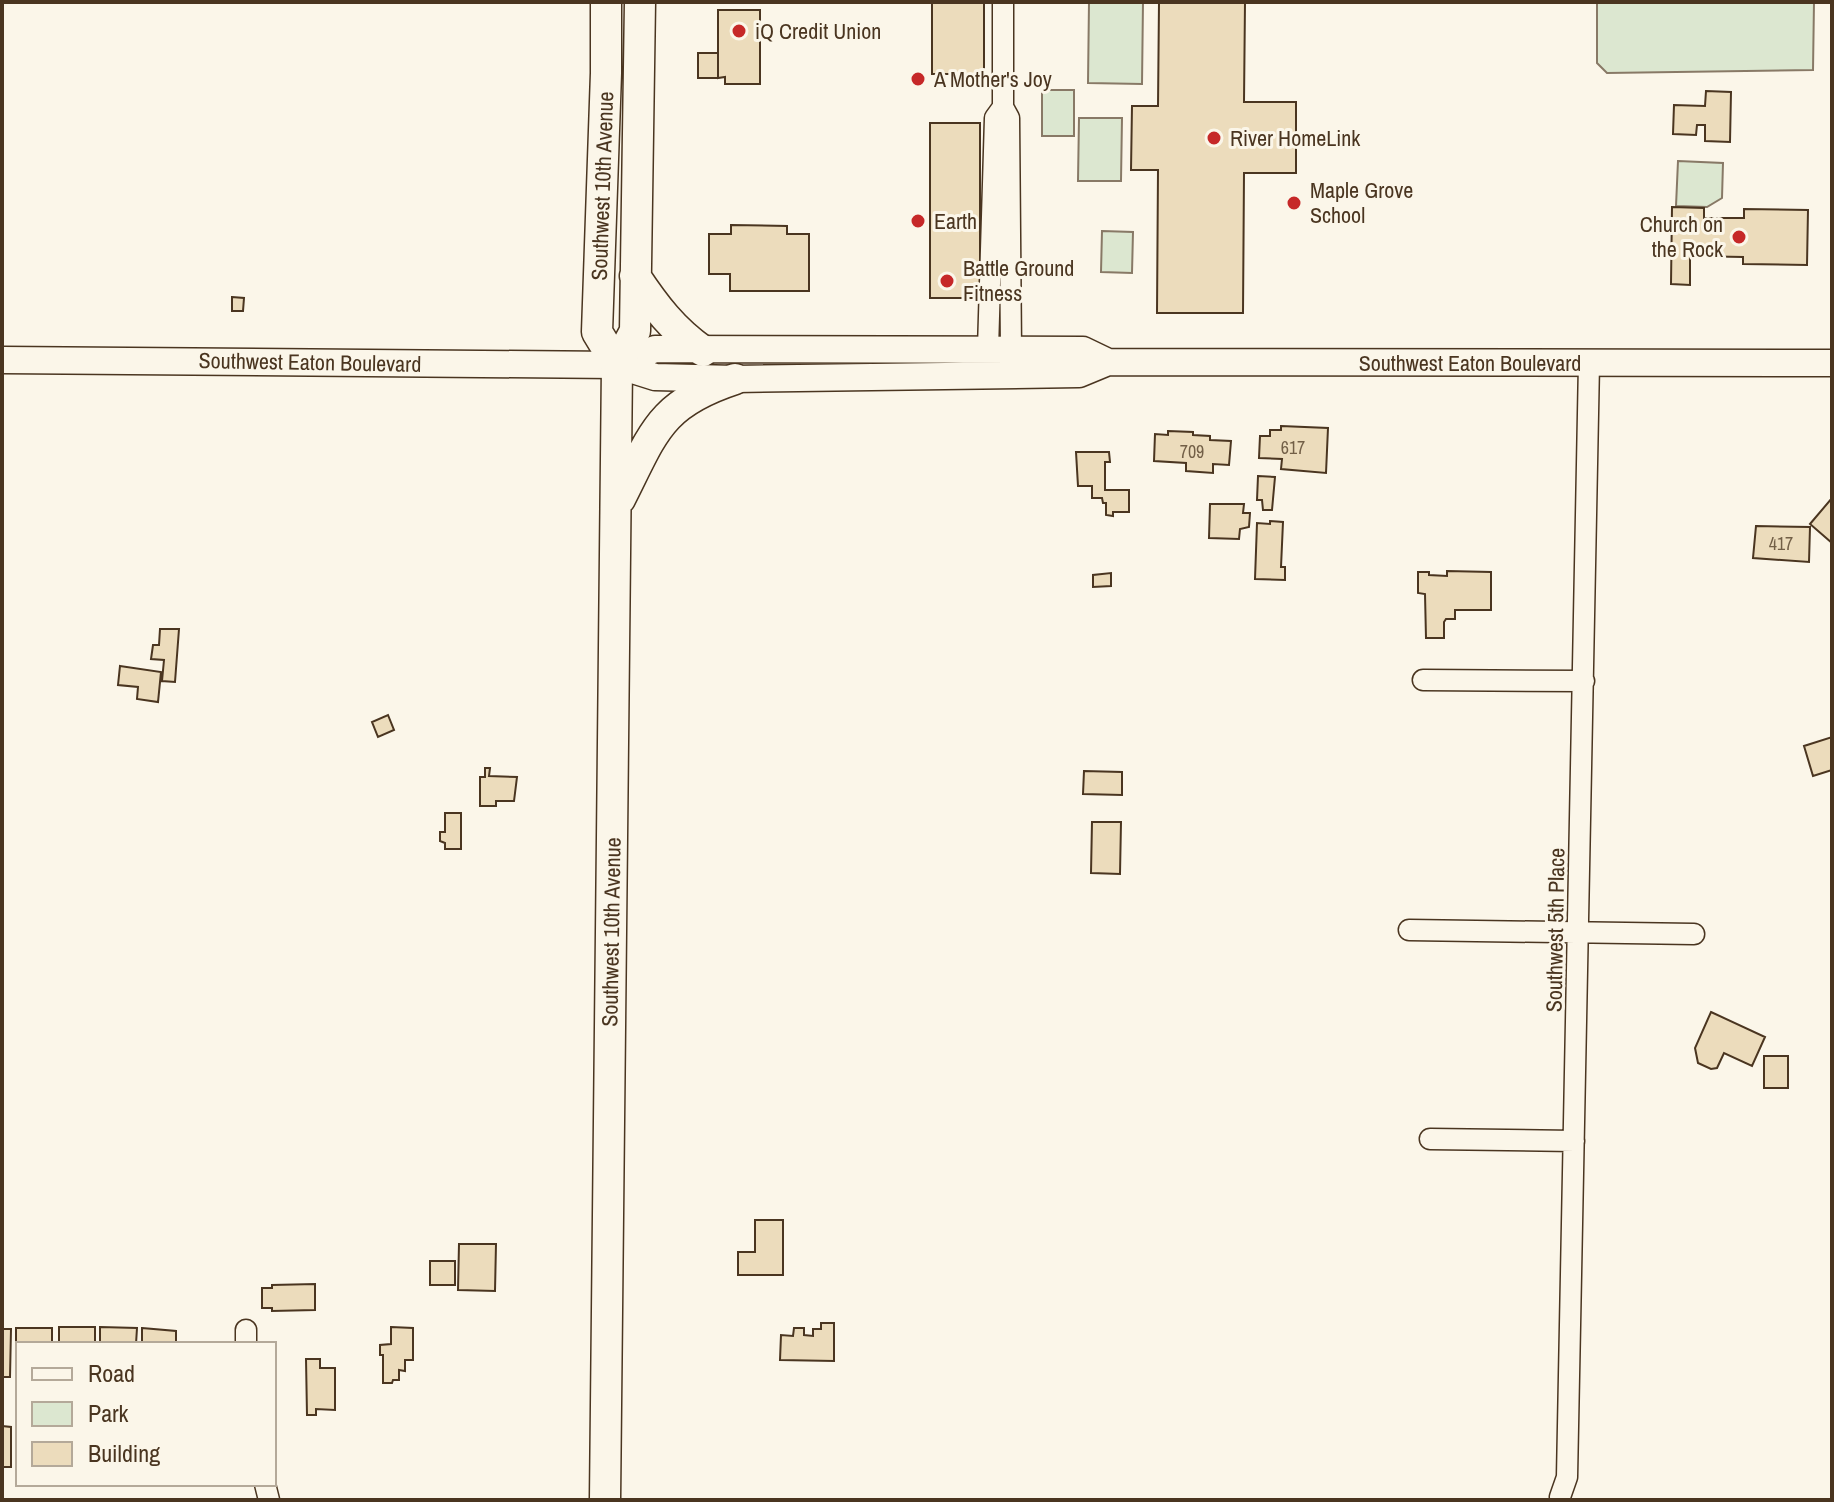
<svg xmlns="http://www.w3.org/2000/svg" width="1834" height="1502" font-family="'Archivo Narrow',sans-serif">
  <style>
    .green { fill: #dce7d0; stroke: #887966; stroke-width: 2 }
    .building { fill: #ecdcbc; stroke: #4a3520; stroke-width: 2 }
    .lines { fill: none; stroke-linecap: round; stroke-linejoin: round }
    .minor-casing { stroke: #4a3520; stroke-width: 23 }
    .major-casing { stroke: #4a3520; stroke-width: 29 }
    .highway-casing { stroke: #4a3520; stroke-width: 33 }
    .minor { stroke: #fbf6e9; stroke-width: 20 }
    .major { stroke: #fbf6e9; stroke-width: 26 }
    .highway { stroke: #fbf6e9; stroke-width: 30 }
    .poi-dot { fill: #c62828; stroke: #fbf6e9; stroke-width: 3 }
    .labels { text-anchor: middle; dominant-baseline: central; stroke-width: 6; stroke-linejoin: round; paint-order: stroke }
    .number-label { font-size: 18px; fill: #725f47 }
    .poi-label { font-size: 22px; fill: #4a3520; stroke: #fbf6e9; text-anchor: start }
    .street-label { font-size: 22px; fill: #4a3520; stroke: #fbf6e9 }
  </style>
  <rect width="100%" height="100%" fill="#fbf6e9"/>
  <path class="green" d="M1089 2H1143L1142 84 1088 83Z
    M1597 2H1814L1813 70 1607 73 1597 63Z
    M1042 90H1074V136H1042Z
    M1079 118H1122L1121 181H1078Z
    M1678 161 1723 163 1722 198 1707 207 1676 206Z
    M1102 231 1133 232 1132 273 1101 272Z"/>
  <path class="building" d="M932 2H984V74H932Z
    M1159 2H1245L1244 102H1296V173H1244L1243 313H1157L1158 170H1131L1132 106H1158Z
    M718 10H760V84H725V77L718 78Z
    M698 53H718V78H698Z
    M1706 91 1731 92 1730 142 1705 141V125H1697L1696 135 1673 134 1674 105 1705 106Z
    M930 123H980V298H930Z
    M1672 207 1704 208V218H1744V209L1808 210 1807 265 1743 264V257L1690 256V285L1671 284Z
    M731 225 787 226V234H809V291H730V274H709V234H731Z
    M232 297 244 298 243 311H232Z
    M1281 426 1328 428 1326 473 1281 469 1282 459 1259 458 1260 436H1270V430H1281Z
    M1168 431 1193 432V435L1210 436V440L1231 441 1229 465 1213 464V473L1186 471V463L1154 461 1155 434 1168 435Z
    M1076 452H1109L1110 462H1105V490H1129V512H1113V516L1106 515V503H1103L1102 498H1092V486H1078Z
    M1258 476 1275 477 1272 510H1263L1262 500H1257Z
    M1832 498V543L1810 524Z
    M1210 504H1244L1243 513H1250L1249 527 1240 529 1239 539 1209 538Z
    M1270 521 1283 522 1281 567H1285V580L1255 579 1257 523 1270 524Z
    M1756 526 1810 527 1809 562 1753 558Z
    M1447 571 1491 572V610H1455V619H1446L1444 622V638H1426L1425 594 1418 593V572H1429V575L1447 576Z
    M1111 573V586L1093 587V575Z
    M160 629H179L175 682 162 681 164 660 151 659 153 645H159Z
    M120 666 161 672 158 702 137 699 138 687 118 685Z
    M388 715 394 730 378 737 372 722Z
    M1832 737V770L1813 776 1804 746Z
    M485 768H490L489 776 517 777 514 801H496V806H480V777H485Z
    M1084 771 1122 772V795L1083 794Z
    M445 813H461V849H445V843L440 841V832H445Z
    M1092 822H1121L1120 874 1091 873Z
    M1711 1012 1765 1037 1752 1066 1724 1053 1717 1068 1711 1069 1698 1063 1695 1048Z
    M1764 1056H1788V1088H1764Z
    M755 1220H783V1275H738V1252H755Z
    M459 1244H496L495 1291 458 1290Z
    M430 1261H455V1285H430Z
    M315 1284V1310L272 1311V1308H262V1288H272V1285Z
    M821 1323H834V1361L780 1360 781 1335 793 1336 794 1328H804V1335L813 1336V1329H821Z
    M59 1327H95V1344H59Z
    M100 1327 137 1328 136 1344H100Z
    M391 1327 413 1328V1360H405V1371L399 1370V1380H393L392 1383H383V1355H380V1345L391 1344Z
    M16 1328H52V1344H18L16 1364Z
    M142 1328 176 1331V1344H142Z
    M2 1329H11L10 1377H2Z
    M306 1359H320V1368H335V1410L316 1409V1415H307Z
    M2 1426 11 1427V1467H2Z"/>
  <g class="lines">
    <defs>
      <path id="minor" d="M1003 2V107L1009 118 1011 350
        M988 349 995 118 1003 107
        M1423 680 1584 681
        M1409 930 1694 934
        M1430 1139 1574 1141
        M246 1344V1330
        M265 1484 269 1500
        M1560 1497 1567 1477 1589 363"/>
      <path id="major" d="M2 360 617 365 655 377 735 379 1079 374 1108 362 1832 363
        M617 365 655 349 1083 350 1108 362"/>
      <path id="highway" d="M606 2V73L597 332 617 365
        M635 276C655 306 673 330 703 351
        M620 499C654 432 659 404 735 379
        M605 1500 617 365 635 331 640 2"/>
    </defs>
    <use href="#minor" class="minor-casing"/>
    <use href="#major" class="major-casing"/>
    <use href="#highway" class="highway-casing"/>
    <use href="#minor" class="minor"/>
    <use href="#major" class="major"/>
    <use href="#highway" class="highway"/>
  </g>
  <g class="poi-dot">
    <circle cx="739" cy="31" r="8"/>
    <circle cx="918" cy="79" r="8"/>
    <circle cx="1214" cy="138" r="8"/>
    <circle cx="1294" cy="203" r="8"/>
    <circle cx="918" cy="221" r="8"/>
    <circle cx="1739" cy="237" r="8"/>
    <circle cx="947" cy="281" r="8"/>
  </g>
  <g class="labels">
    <g class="number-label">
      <text x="1293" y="447">617</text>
      <text x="1192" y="451">709</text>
      <text x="1781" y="543">417</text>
    </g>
    <g class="poi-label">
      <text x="755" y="31">iQ Credit Union</text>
      <text x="934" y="79">A Mother's Joy</text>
      <text x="1230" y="138">River HomeLink</text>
      <text x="1310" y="190">Maple Grove<tspan x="1310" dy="25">School</tspan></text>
      <text x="934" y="221">Earth</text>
      <text x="1723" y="224" text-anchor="end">Church on<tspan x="1723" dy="25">the Rock</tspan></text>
      <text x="963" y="268">Battle Ground<tspan x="963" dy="25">Fitness</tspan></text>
    </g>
    <g class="street-label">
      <text transform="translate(602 186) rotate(-88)">Southwest 10th Avenue</text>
      <text transform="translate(310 362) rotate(1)">Southwest Eaton Boulevard</text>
      <text x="1470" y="363">Southwest Eaton Boulevard</text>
      <text transform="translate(1555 930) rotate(-89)">Southwest 5th Place</text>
      <text transform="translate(611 932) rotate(-89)">Southwest 10th Avenue</text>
    </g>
  </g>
  <rect width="1834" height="1502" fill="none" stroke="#4a3520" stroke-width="8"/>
  <rect x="16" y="1342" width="260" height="144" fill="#fbf6e9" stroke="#b4a999" stroke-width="2"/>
  <rect x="32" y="1368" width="40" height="12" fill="#fbf6e9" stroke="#b4a999" stroke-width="2"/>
  <text x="88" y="1382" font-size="24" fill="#4a3520">Road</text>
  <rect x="32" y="1402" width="40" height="24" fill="#dce7d0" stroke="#b4a999" stroke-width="2"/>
  <text x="88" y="1422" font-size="24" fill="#4a3520">Park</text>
  <rect x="32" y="1442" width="40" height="24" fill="#ecdcbc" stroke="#b4a999" stroke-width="2"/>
  <text x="88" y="1462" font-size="24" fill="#4a3520">Building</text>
</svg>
